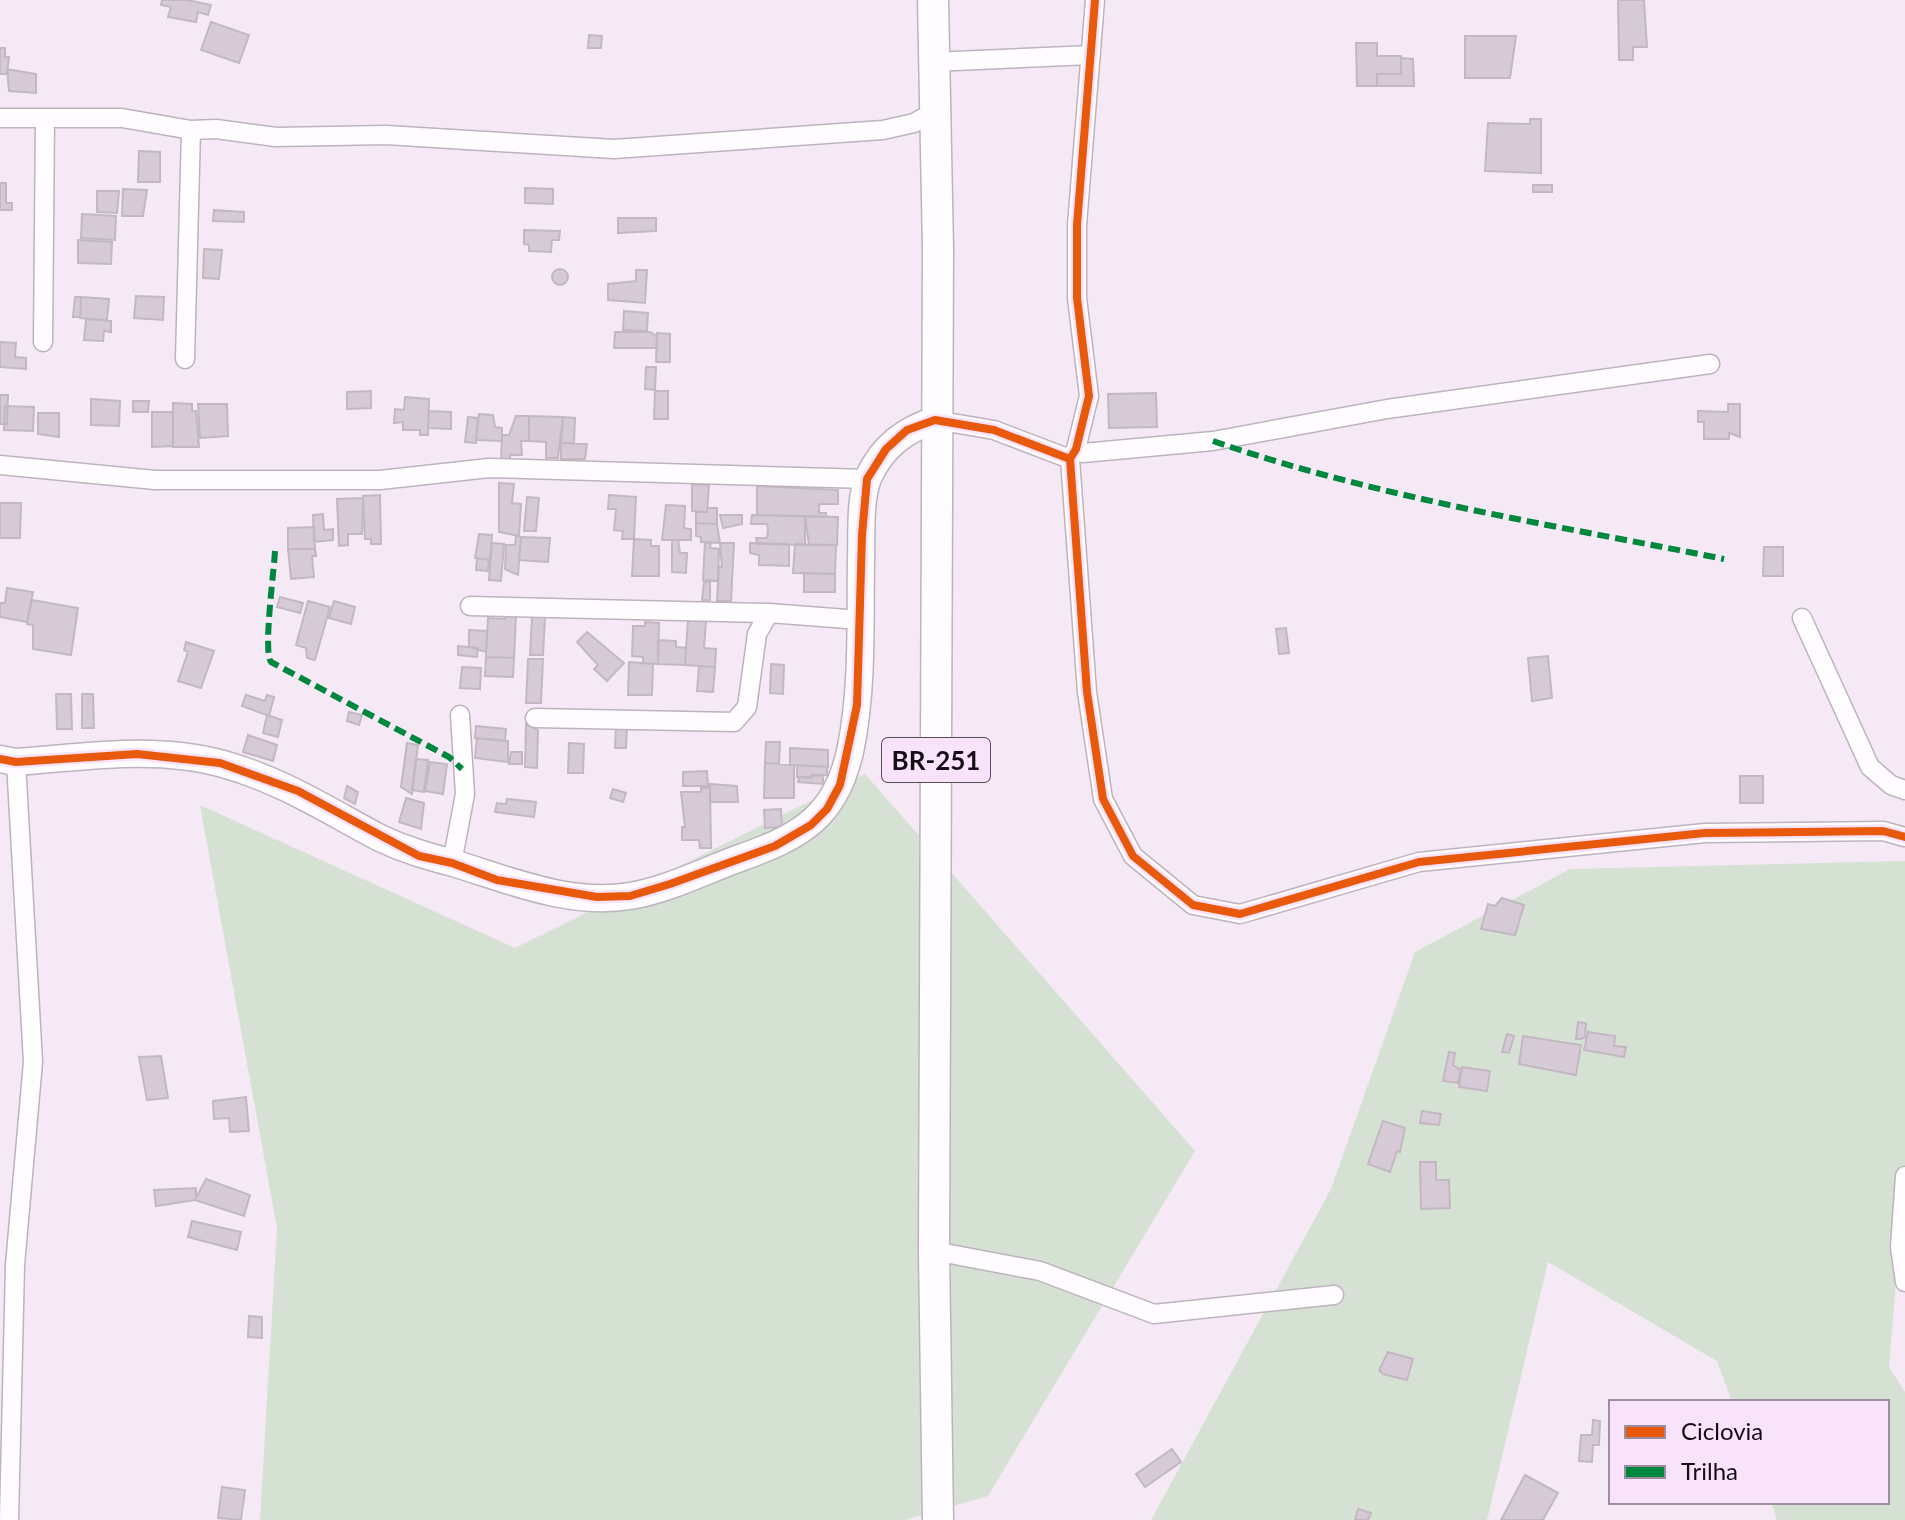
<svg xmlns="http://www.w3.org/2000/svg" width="1905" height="1520" font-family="Lato,sans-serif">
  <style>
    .green { fill: #d5e1d3 }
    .building { fill: #d5cad5; stroke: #c3b8c2; stroke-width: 2 }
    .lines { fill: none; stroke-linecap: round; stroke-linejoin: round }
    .street-casing { stroke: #bdb3be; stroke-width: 21 }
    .secondary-casing { stroke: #bdb3be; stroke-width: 29 }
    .primary-casing { stroke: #bdb3be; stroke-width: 33 }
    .street { stroke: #fefcfe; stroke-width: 18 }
    .secondary { stroke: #fefcfe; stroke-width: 26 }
    .primary { stroke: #fefcfe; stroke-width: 30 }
    .quiet { stroke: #00873e; stroke-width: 6; stroke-dasharray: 12 6; stroke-linecap: butt }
    .cycleway-casing { stroke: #f9e3fb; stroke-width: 13 }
    .cycleway { stroke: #e8590c; stroke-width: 8 }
    .labels { text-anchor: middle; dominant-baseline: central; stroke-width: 8; stroke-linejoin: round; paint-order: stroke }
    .shield { fill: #f9e3fb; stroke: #5a4d5b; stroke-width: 2 }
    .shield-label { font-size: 26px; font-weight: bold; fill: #160d17 }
  </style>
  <rect width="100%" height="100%" fill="#f5e9f5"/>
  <path class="green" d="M865 774 1195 1151 988 1496 905 1520H260L277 1228 200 805 515 948Z
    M1905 861V1167L1889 1367 1905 1392V1520H1777L1771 1502H1887V1402H1732L1717 1361 1548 1262 1487 1520H1151L1331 1189 1415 952 1570 869Z"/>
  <path class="building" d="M162 0H187L211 5 208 15 198 12 196 22 168 17 171 7 161 5Z
    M1618 0H1644L1647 47H1633V60H1619Z
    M211 22 249 35 239 63 201 50Z
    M589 35 602 36 601 48H588Z
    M1465 36H1516L1510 78H1465Z
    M1356 43H1377V56H1401V74H1377V86H1357Z
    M0 48H5V57H9L7 74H0Z
    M1401 58 1413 59 1414 86H1377V74H1401Z
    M7 69 36 74V93L9 91Z
    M1530 119H1541V173L1485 171 1488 123 1530 124Z
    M139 151 160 152V182H138Z
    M0 183H6V203H12V210H0Z
    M1533 185H1552V192H1533Z
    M525 188 553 189V204L525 203Z
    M123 189 147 190 143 216H122Z
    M97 191H119L117 213 97 212Z
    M214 210 244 212V222L213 221Z
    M82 214 116 216 115 240 81 238Z
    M618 218H656V231L618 233Z
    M524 230 560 231 559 240H552L551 252 529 251V245L524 244Z
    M78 240 112 242 111 264 78 263Z
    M204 249 222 250 219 279 203 278Z
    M552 277a8 8 0 1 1 16 0a8 8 0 1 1-16 0Z
    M636 270H647L645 303 608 300V284L636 281Z
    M136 296 164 297 163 320 134 318Z
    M75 297H81L80 317H73Z
    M81 297 109 299 107 320 80 318Z
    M624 311 648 313 647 331 623 330Z
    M86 319 111 321V332L104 331 103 341 84 340Z
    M615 332H650L657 336V348H614Z
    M657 333 670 334V362H656Z
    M0 342 16 343 15 357 26 358V369L0 367Z
    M646 367H656L655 390 645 389Z
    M371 391V408L347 409V392Z
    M655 391H668V419H654Z
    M1156 393 1157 427 1109 428 1108 394Z
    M0 395H8L7 424H0Z
    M405 397 429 399 428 435H420V430H403V422L394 423 395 409 404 410Z
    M91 399 120 401 119 426 91 425Z
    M133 401H149L148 412H133Z
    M173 403 192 404V411H196L199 447H173Z
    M198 404H227L228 436 200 438Z
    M1728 404H1740V437L1729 433V439H1704V422H1698V411L1728 412Z
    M5 406 34 407 33 431 4 430Z
    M429 411 451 412V429L428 428Z
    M152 412H173V446L152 447Z
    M38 413H59V437L38 434Z
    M479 414 493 415 495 427 502 428V441L476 440Z
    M516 416H529V441H521L522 455H510V459L501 462 502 435H509Z
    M529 416 563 417 558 458H546V442L529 441Z
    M468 417 478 418 476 443 465 442Z
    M563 417 575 418 574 443H561Z
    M561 443 587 444 585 459H561Z
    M499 483 514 484 512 503 521 504 519 536 499 532Z
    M692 484 709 485 707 512 692 511Z
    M757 486 838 490V504H819V513H826V517L757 515Z
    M380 495 381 544H371V539H365L363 496Z
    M609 495 636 497 634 539H622L623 531 614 530 616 509H608Z
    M527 497 539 498 536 531H524Z
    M363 498 362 534H348V545L339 546 337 499Z
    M0 503H21L20 538H0Z
    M666 505 685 506 684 528 691 529V540H662Z
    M707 508H717V524L696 523V512H707Z
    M323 514 324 530 333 529V540L314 542 313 515Z
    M720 515H742V524L723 528Z
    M752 515 805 516V545L757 544 756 538H767L768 529 767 524H751Z
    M805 516 838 517 837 545H809Z
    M696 523 717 524 720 543 701 542V537L696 536Z
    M314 527 315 549H288V528Z
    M479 534 492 535 490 560 475 558Z
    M516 536 521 537 518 575 505 569 506 545H515Z
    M521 537 550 538 548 562 519 560Z
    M634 539 651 540V546H659V576H632Z
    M672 540H678L680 553H687L686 573 672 572Z
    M705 542H711L710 548 719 549 718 581 703 580Z
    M492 543 504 544 501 581 489 580Z
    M720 543H734L731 601H717L719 567H722Z
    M750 543 789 544V566L759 565V555L750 553Z
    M795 544 836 545 835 574 793 573Z
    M1764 547H1783V576H1763Z
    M288 549H315L316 556H312L314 577 291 579Z
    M477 558 489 560 488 571 476 570Z
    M804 573 835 574V592H804Z
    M704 582H710V600H702Z
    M7 588 33 592 27 622 0 617V603H5Z
    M280 597 303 603 300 613 277 607Z
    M32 600 78 608 71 655 33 649V625L27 624Z
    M308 601 330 607 315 660 307 658 306 648 296 645Z
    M334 601 355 607 351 624 329 618Z
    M505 615 516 616 514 658 486 657 488 618 505 619Z
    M532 616 545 617 543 655H530Z
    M688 620 706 621 704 648 716 649 715 667 685 665Z
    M645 622 659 623 658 664 643 663V657L632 656 633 626H645Z
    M1286 628 1289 653 1279 654 1276 629Z
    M469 630 487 631 486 652 469 647Z
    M587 632 624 663 607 681 594 669 598 665 577 642Z
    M658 640 676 641V647L686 648 685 665 658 664Z
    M186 642 214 651 201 688 178 681 188 652 184 650Z
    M458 646 478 648 477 657 458 655Z
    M1548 656 1552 698 1532 701 1528 658Z
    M486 657 514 658 513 677 485 676Z
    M528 659H543L541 703H526Z
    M629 662 653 664 652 695H628Z
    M771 664 784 665 783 694 770 693Z
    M699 666 715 667 713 692 697 691Z
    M462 667 481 668 480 689 460 688Z
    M56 694H71L72 729H57Z
    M82 694H93L94 728H82Z
    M246 695 265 701 267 695 274 697 269 716 242 706Z
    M349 712 362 715 359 725 347 721Z
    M267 715 282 720 278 737 263 733Z
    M526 724 538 730 537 768 525 767Z
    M476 726 506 729 505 741 475 738Z
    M616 728H627L626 748H615Z
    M248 735 277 745 273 761 243 752Z
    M477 738 508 741V762L475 758Z
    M766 742H780L779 764 765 763Z
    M407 743 418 745 412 794 401 787Z
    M569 743 584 744 583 773H568Z
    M790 748 828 750V767L790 765Z
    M511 752H522V764H509Z
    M416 759 428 760 424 792 412 790Z
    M430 762 447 764 443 794 425 791Z
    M765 763 794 765V798H764Z
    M797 765 827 767V775L797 777Z
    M707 771 708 786H683V772Z
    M812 775H823V784L798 782 799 777 812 778Z
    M1740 776H1763V803H1740Z
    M710 784 737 786 738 802H710Z
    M347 786 358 792 355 804 344 798Z
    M701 788H710L711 848H700L699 840H682V827H685L681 792H701Z
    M613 789 626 793 623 802 610 798Z
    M406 798 424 803 421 829 399 822Z
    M507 799 536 802 534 817 495 812 497 803 506 804Z
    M781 809 782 827 765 828 764 810Z
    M1502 898 1524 905 1515 935 1481 929 1488 904 1495 906Z
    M1578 1022 1586 1023 1585 1037 1581 1039H1576Z
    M1588 1032 1615 1036 1614 1046 1626 1047 1624 1057 1584 1050Z
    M1507 1034 1514 1036 1509 1053 1502 1052Z
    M1523 1036 1581 1045 1576 1075 1519 1064Z
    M1449 1052 1455 1053 1453 1065 1461 1070 1458 1083 1443 1081Z
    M161 1056 168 1098 147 1100 139 1057Z
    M1462 1067 1490 1071 1487 1091 1459 1087Z
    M246 1097 249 1131 230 1132 229 1118 214 1119 213 1101Z
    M1422 1111 1441 1114 1439 1125 1420 1123Z
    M1383 1121 1405 1128 1400 1152 1397 1151 1390 1172 1368 1164Z
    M1420 1162H1436V1180H1449L1450 1208 1421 1209Z
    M206 1179 250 1195 244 1216 195 1200 156 1206 154 1190 196 1188V1198Z
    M192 1221 241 1232 237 1250 188 1237Z
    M249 1316 262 1317V1338L248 1337Z
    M1388 1352 1413 1359 1407 1380 1383 1374 1379 1370Z
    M1593 1420 1600 1421 1599 1445H1593L1592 1462 1579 1461 1581 1435H1592Z
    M1172 1449 1181 1462 1145 1487 1136 1474Z
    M1525 1475 1558 1493 1543 1520H1501Z
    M222 1487 245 1490 241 1520 218 1518Z
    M1358 1509 1371 1513 1368 1520H1355Z"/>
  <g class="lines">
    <defs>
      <path id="street" d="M1095 0 1077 225V298L1089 396 1076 449 1070 459 1087 692 1103 799 1133 856 1193 905 1240 914 1419 862 1705 833 1883 831 1905 837
        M932 62 1091 55
        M0 118H122L191 130 216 129 276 137 386 135 614 149 883 130 914 123 936 111
        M43 342 45 118
        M185 359 191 130
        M935 420 994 430 1070 459
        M1076 449 1083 453 1213 441 1387 409 1710 364
        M0 465 155 480H380L489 468 867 479
        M470 606 769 613 860 620
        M1802 618 1870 767 1891 785 1905 790
        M535 718 734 722 747 707 757 634 769 613
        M452 863 465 794 460 715
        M1905 1176 1900 1247 1905 1282
        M934 1251 1040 1271 1154 1314 1334 1295
        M9 1520 15 1265 33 1062 16 762"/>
      <path id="secondary" d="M0 759 16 762C84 757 156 745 223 764 281 780 327 810 380 838 405 850 427 856 453 863 509 880 569 906 630 896 667 890 704 871 740 858 802 836 837 816 851 747 863 685 860 622 861 560 862 536 859 498 869 476 883 446 905 430 935 420"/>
      <path id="primary" d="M933 0 938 249 934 1251 938 1520"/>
    </defs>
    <use href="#street" class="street-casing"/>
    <use href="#secondary" class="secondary-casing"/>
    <use href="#primary" class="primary-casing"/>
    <use href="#street" class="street"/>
    <use href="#secondary" class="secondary"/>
    <use href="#primary" class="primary"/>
    <path class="quiet" d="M1213 441C1378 498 1553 525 1724 559
      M275 551C274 571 263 652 271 662L449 757 462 769"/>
    <defs>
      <path id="cycleway" d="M1095 0 1077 225V298L1089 396 1076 449 1070 459 1087 692 1103 799 1133 856 1193 905 1240 914 1419 862 1705 833 1883 831 1905 837
        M0 759 16 762 137 754 220 763 298 791 419 856 452 863 497 880 597 897 630 896 670 884 775 846 811 825 827 809 840 785 857 705 862 535 867 479 886 449 907 430 935 420 994 430 1070 459"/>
    </defs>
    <use href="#cycleway" class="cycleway-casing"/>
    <use href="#cycleway" class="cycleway"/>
  </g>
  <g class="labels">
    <rect class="shield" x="882" y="738" width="108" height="44" rx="6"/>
    <g class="shield-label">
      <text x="936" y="760">BR-251</text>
    </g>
  </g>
  <rect x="1609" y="1400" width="280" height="104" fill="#f9e3fb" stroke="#9e8da0" stroke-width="2"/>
  <rect x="1625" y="1426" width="40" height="12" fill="#e8590c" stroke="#9e8da0" stroke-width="2"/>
  <text x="1681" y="1440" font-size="24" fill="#160d17">Ciclovia</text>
  <rect x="1625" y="1466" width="40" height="12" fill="#00873e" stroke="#9e8da0" stroke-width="2"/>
  <text x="1681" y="1480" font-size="24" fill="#160d17">Trilha</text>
</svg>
